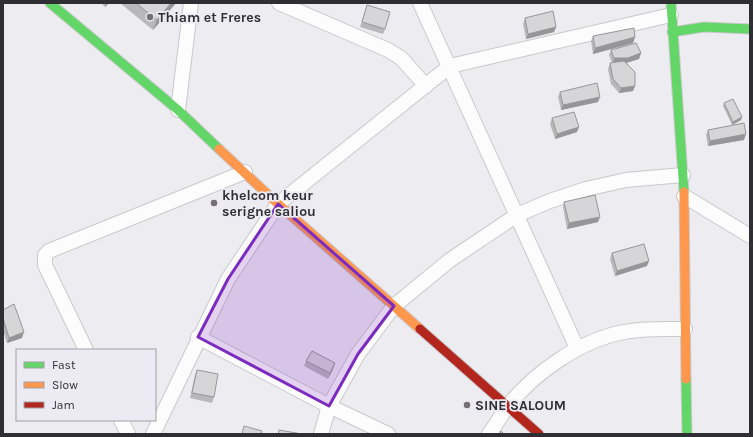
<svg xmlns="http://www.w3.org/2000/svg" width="753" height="437" font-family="Karla,sans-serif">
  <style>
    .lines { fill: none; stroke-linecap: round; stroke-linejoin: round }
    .street-casing { stroke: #c9c8cb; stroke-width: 16 }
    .fast-casing { stroke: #c9c8cb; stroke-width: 11 }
    .slow-casing { stroke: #c9c8cb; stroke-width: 11 }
    .jam-casing { stroke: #c9c8cb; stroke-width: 11 }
    .street { stroke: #fcfcfd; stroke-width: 14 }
    .fast { stroke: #63d668; stroke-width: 9 }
    .slow { stroke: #ff974d; stroke-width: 9 }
    .jam { stroke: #b3261e; stroke-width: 9 }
    .wall { fill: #b8b7ba }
    .shaded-wall { fill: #969597 }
    .building { fill: #d6d5d8; stroke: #969597 }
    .marked { fill: #7b2cbf; fill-opacity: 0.2; stroke: #7b2cbf; stroke-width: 3; stroke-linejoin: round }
    .poi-dot { fill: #727074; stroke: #eceaf2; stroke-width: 1.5 }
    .labels { text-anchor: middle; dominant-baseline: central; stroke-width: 3.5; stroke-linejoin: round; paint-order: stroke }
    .poi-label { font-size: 14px; font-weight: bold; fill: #2f2e32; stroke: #eceaf2; text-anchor: start }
  </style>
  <rect width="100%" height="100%" fill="#edecf0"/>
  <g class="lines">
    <defs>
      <path id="street" d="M279 3 388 50 401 58 426 86
        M420 3 577 348
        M178 110 191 3
        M684 196 750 236
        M198 337 329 406 388 434
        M86 350 45 265V255L49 251 245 172
        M121 420 128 434
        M153 434 228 279 278 204 450 66 671 15
        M321 434 329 406 358 354 394 306 450 260 517 215 550 201 586 189 626 180 683 175
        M489 434C496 425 501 415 508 406 535 372 581 340 624 332 644 328 665 329 685 329"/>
      <path id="fast" d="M50 3 178 110 219 149
        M671 3 684 192
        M672 32 704 27 750 29
        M686 379 687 434"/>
      <path id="slow" d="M219 149 278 204 420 329
        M684 192 686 379"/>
      <path id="jam" d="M420 329 539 434"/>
    </defs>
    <use href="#street" class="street-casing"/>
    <use href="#fast" class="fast-casing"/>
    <use href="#slow" class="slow-casing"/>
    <use href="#jam" class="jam-casing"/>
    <use href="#street" class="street"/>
    <use href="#fast" class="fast"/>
    <use href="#slow" class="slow"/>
    <use href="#jam" class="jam"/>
  </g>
  <path class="wall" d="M101 3H109L105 7Z
    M120 3H176L153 30Z
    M367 5 385 29 383 34 360 27Z
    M525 18 556 27 554 32 526 39 523 24Z
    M593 36 635 37 633 43 593 54 591 41Z
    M611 50 641 53 639 59 626 63 635 86 633 91 619 93 611 84 608 69 610 63H612L609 55Z
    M560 92 598 102 561 110 558 97Z
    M724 103 742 117 741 120 732 125 723 106Z
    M552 118 577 132 555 139 550 124Z
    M708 130 744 140 708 146 706 135Z
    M564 202 598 222 567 229 563 207Z
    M612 253 647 266 615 276 610 259Z
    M3 310 22 338 7 343 3 330Z
    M306 361 335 363 333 369 328 379 304 366Z
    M197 370 214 397 212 403 190 398 195 375Z"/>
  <path class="shaded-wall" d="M106 3H109L105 7Z
    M171 3H176L153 30 157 20Z
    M556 27 554 32 526 39 528 34Z
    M635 37 633 43 593 54 595 48Z
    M641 53 639 59 626 63 613 64 614 58Z
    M635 86 633 91 619 93 621 88Z
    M600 97 598 102 561 110 563 105Z
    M742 117 741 120 732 125 733 122Z
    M579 127 577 132 555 139 557 134Z
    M746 134 744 140 708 146 710 141Z
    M600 217 598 222 567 229 569 223Z
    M649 261 647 266 615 276 617 271Z
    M24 332 22 338 7 343 9 338Z
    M335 363 333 369 328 379 330 373Z"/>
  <path class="building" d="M136 3H171L157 20Z
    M367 5 390 12 385 29 362 22Z
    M553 11 556 27 528 34 525 18Z
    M634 28 635 37 595 48 593 36Z
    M636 43 641 53 628 58H614L611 50Z
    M624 61 635 72V86L621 88 613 79 610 63Z
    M597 83 600 97 563 105 560 92Z
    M733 99 742 117 733 122 724 103Z
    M574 112 579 127 557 134 552 118Z
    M744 123 746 134 710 141 708 130Z
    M595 195 600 217 569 223 564 202Z
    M644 244 649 261 617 271 612 253Z
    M14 304 24 332 9 338 3 318V310Z
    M312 351 335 363 330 373 306 361Z
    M197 370 218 374 214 397 192 393Z
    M244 426 262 431 261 434H242Z
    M279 430 302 434H278Z
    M501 431 504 434H500Z"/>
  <path class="marked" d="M278 204 394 306 358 354 329 406 198 337 228 279Z"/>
  <g class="poi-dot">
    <circle cx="150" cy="17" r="4"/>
    <circle cx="214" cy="203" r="4"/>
    <circle cx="467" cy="405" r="4"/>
  </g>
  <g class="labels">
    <g class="poi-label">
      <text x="158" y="17">Thiam et Freres</text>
      <text x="222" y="195">khelcom keur<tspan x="222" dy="16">serigne saliou</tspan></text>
      <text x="475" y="405">SINE SALOUM</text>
    </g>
  </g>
  <rect width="753" height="437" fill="none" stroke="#2f2e32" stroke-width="8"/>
  <rect x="16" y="349" width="140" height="72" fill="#eceaf2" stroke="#a09fa5"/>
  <rect x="24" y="362" width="20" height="6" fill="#63d668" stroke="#a09fa5"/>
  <text x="52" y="369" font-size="12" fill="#2f2e32">Fast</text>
  <rect x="24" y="382" width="20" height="6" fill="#ff974d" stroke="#a09fa5"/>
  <text x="52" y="389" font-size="12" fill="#2f2e32">Slow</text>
  <rect x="24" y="402" width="20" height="6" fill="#b3261e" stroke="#a09fa5"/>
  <text x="52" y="409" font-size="12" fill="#2f2e32">Jam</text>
</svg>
